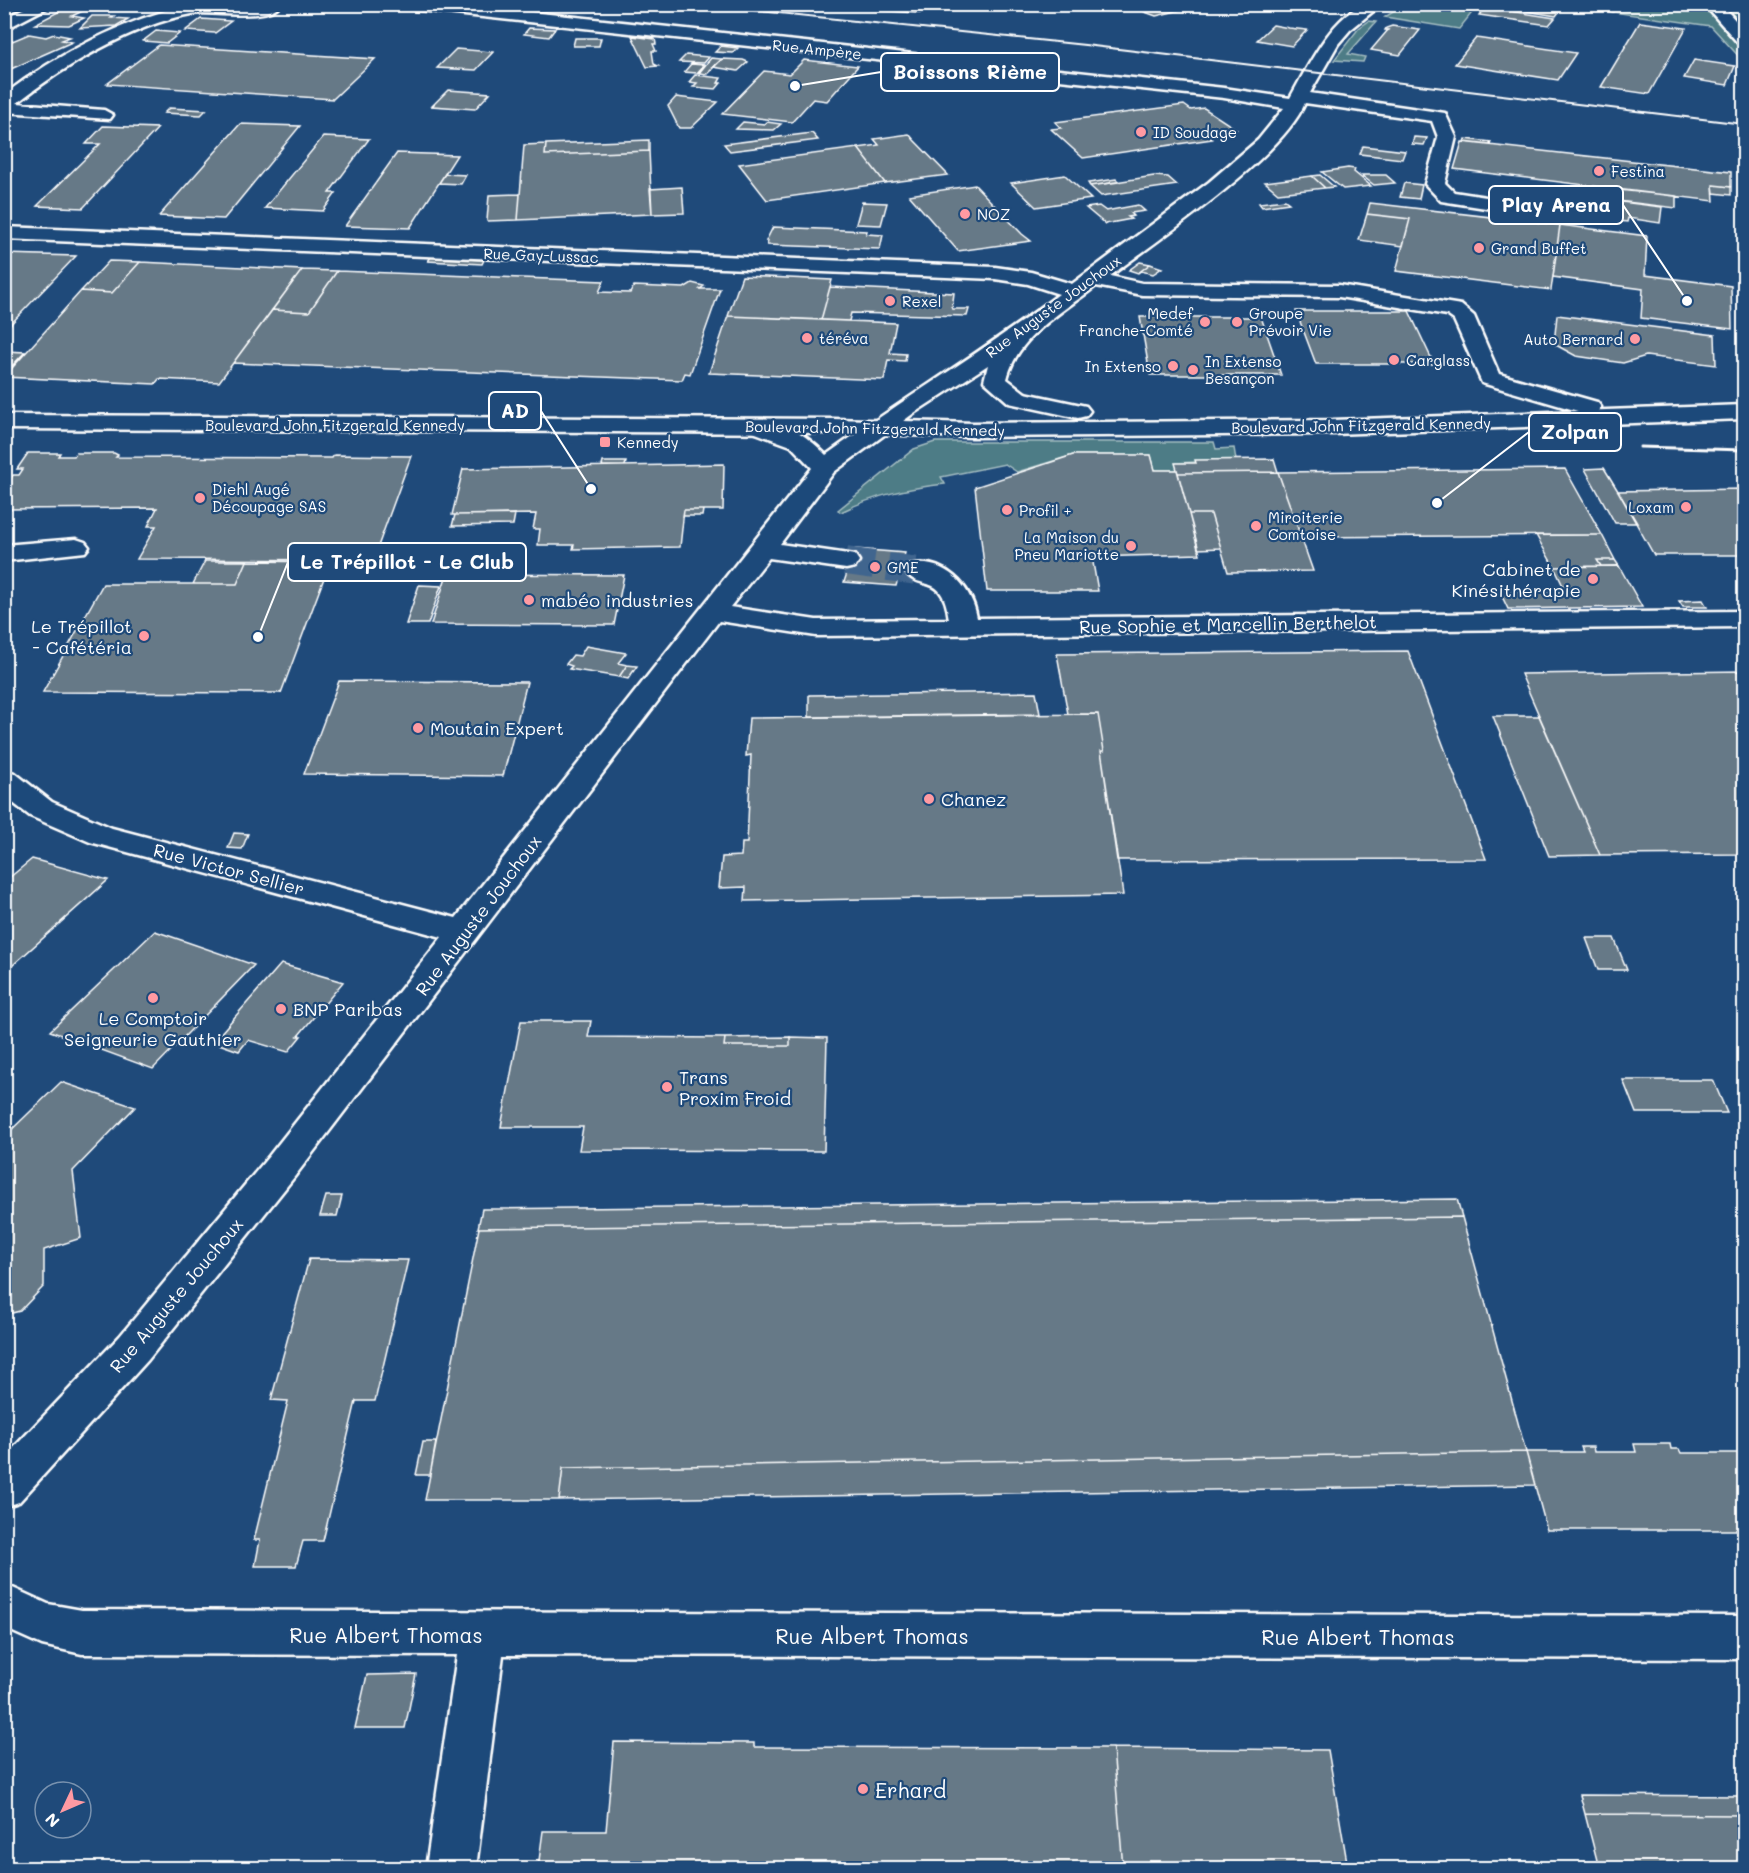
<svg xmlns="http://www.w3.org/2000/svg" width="1749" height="1873" font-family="Mali,sans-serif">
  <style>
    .green { fill: #4d7c86; stroke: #a6bec2; stroke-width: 1.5 }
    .building { fill: #667987; stroke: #fff; stroke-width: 1.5 }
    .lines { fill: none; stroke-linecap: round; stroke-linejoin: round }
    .minor-tunnel { stroke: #41658e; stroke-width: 28; stroke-dasharray: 28 14; stroke-linecap: butt }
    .minor-casing { stroke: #fff; stroke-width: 5 }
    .major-casing { stroke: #fff; stroke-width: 5 }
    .minor { fill: #1f4a7a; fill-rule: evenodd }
    .major { fill: #1f4a7a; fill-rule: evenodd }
    .rail-far1 { stroke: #fff; stroke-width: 2 }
    .rail { stroke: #fff; stroke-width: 3 }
    .poi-dot { fill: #ff9aa2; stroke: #1f4a7a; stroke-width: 2 }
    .labels { text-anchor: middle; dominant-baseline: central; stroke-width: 4.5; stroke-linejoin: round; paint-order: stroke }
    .far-street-label { font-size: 15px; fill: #fff; stroke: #1f4a7a }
    .far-poi-label { font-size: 15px; fill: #fff; stroke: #1f4a7a; text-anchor: start }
    .poi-label { font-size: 18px; fill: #fff; stroke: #1f4a7a; text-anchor: start }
    .street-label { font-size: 18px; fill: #fff; stroke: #1f4a7a }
    .near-street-label { font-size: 21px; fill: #fff; stroke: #1f4a7a }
    .near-poi-label { font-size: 21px; fill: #fff; stroke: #1f4a7a; text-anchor: start }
    .leader { fill: none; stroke: #fff; stroke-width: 2 }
    .callout-dot { fill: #fff; stroke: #1f4a7a; stroke-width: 2 }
    .callout { fill: #1f4a7a; stroke: #fff; stroke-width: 2 }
    .callout-label { font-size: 20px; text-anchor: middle; font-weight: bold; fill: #fff }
  </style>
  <rect width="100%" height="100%" fill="#1f4a7a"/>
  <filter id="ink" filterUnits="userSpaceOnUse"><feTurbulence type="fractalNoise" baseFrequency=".0167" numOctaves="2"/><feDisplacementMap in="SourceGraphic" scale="12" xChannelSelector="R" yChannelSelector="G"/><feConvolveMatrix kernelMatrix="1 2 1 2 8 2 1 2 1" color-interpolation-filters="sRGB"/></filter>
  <g filter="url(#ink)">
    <path class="green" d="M1404 5V4L1478 5 1459 29 1385 17Z
      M1618 5H1744V62L1711 26 1613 12Z
      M1369 21 1376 22 1348 54 1365 57 1363 62 1334 60 1359 28Z
      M935 442H1214L1216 449 1234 448 1236 460 1176 463 1177 470H1155L1151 455H1073L1017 472 1005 464 941 477 945 484C908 488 875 495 841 512L838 510 914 449Z"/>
    <path class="building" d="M73 4 95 5 72 16 84 18 69 25 35 24Z
      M1172 4 1193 7 1156 16 1145 12Z
      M1487 4H1565L1556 16Z
      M1588 4H1618L1613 12 1586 8Z
      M1485 7 1555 18 1549 25 1479 15Z
      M92 16H114L111 18 128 19 116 26 80 28Z
      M201 19 231 21 215 33 185 31Z
      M1640 22 1686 28 1649 94 1601 87Z
      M1273 25 1289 28 1307 30 1292 46 1257 40Z
      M1392 26 1420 30 1400 55 1371 50 1388 30H1385L1386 28Z
      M529 28 555 29 549 37 524 34Z
      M156 31 180 33 167 43 143 41Z
      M29 34 46 37 54 34 70 37 62 40 72 42 4 72V41L10 42Z
      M632 36 655 39 656 44H653L656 51H652L654 64 658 66 647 67Z
      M575 38H601L599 46H573Z
      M1476 38 1576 53 1558 80 1455 64Z
      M159 45 375 59 333 99 107 84Z
      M721 46 738 48 733 53 715 52Z
      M456 49 493 52 476 70 437 68Z
      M686 55 709 57 704 63 679 62Z
      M711 58 722 59 707 74 699 73Z
      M722 59 743 60 748 62 738 71 713 67Z
      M804 60 858 66 827 101 813 99 792 122 722 114 764 71 790 74Z
      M1694 60 1735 66 1727 85 1684 78Z
      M691 64 704 65 697 73 684 72Z
      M695 75 721 78 718 83H721L716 89 693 87 697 83 689 82Z
      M448 90 490 93 475 109 432 106Z
      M676 97 718 102 691 128H679L668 106Z
      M1184 105 1191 110 1204 108 1236 129 1205 134 1212 139 1083 158 1051 129 1061 128 1055 122Z
      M169 108 206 110 201 115 164 113Z
      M743 122 765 124 767 122 781 124 774 130 736 129Z
      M240 124 300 126 224 219 159 216Z
      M103 126 158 128 83 208 37 206 100 144H86Z
      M812 133 818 140 730 151 724 144Z
      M909 134 914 140 948 175 885 183 858 148 879 145 874 139Z
      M323 137 369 139 329 193H336L323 211 265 208Z
      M1414 137 1427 138 1424 145 1412 144Z
      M1465 139 1491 142 1490 145 1464 142Z
      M649 140V151L545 155 546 144Z
      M1462 142 1731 172V187L1713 185 1714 201 1454 169Z
      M546 144 545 155 649 151 652 214 518 220 524 145Z
      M1363 146 1405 151 1402 159 1360 154Z
      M858 148 885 183 767 200 739 164Z
      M397 153 457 155 410 228 345 226Z
      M1348 168 1355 169 1354 172 1371 186 1343 189 1322 172Z
      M445 174 466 175 461 184 439 183Z
      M1065 175 1091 199 1036 207 1011 183Z
      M1320 175 1334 187 1325 188 1312 176Z
      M1361 175H1386L1395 183 1374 185Z
      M1154 176 1168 177 1177 185 1101 196 1090 186Z
      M1312 176 1325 188 1278 193 1265 182Z
      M1116 179 1119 182 1090 186 1088 183Z
      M1404 183 1422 185 1419 199 1400 197Z
      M975 185 1022 234 1031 241 958 251 909 195Z
      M1713 185 1731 187V195L1714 193Z
      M682 187 684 213 652 214 650 189Z
      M1619 190 1676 196V208L1618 201Z
      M1541 192 1662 207 1660 223 1628 218 1627 222 1551 213 1552 209 1538 208Z
      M520 194 518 220 487 221 489 195Z
      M1285 200 1289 203 1262 207 1259 203Z
      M862 202 887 203 881 225 856 224Z
      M1370 203 1560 225 1551 290 1396 271 1410 219 1367 214Z
      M1138 205 1145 211 1131 213 1134 216 1128 217 1131 219 1105 224 1086 208 1099 206 1106 211Z
      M1367 214 1410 219 1403 246 1359 240Z
      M1560 225 1647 236 1645 275 1731 286 1732 329 1641 318 1643 289 1553 277Z
      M773 227 867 231 866 234 883 235 880 249 767 245 768 241H766Z
      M4 254 76 256 4 331Z
      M431 257 484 260 482 264 428 261Z
      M109 261 140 262 112 293 81 291Z
      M140 262 302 270 219 382 159 379 155 384 4 377 81 291 112 293Z
      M1140 262 1150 264 1138 273 1129 270Z
      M1150 264 1162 268 1153 274 1141 271Z
      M302 270 337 271 309 312 272 310Z
      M337 271 604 281 599 292 630 293 634 286 684 288 692 283 704 286 700 289H720L690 374 685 373 682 380 233 363 272 310 309 312Z
      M742 276 832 280 821 320 728 316Z
      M830 287 954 293 952 309H969L967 316 851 313 849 321 821 320Z
      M1296 311H1409L1434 364H1316Z
      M1557 315 1715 335 1716 365 1646 356 1623 363 1576 356 1554 344Z
      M728 316 896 323 890 353 906 354 905 361 888 360 884 380 709 373Z
      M1140 317H1261L1281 375H1150Z
      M4 351 25 352 9 369H4Z
      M28 453H60L58 456H74L76 453H114L118 455 116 457 332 458 334 455 411 456 373 560 137 559 156 526H148L157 508 4 509V488L13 475H19L23 469H17Z
      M1073 455H1151L1155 470H1177L1200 554 1092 557 1098 591H987L975 487Z
      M1274 459 1278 472 1178 473 1175 463H1196L1195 460Z
      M603 462H626L625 466H602Z
      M724 464 723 510H684L680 547 573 549 574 545H538L540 529H533L536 514 452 515 463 469Z
      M1604 468 1618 491 1637 523H1615L1585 469Z
      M1565 469 1602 535 1301 537 1278 472Z
      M1278 472 1313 571 1228 572 1211 514H1189L1178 473Z
      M1744 489V555H1654L1618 491Z
      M684 510H703L702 516H683Z
      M515 514 513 525 452 526 455 515Z
      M1189 514H1211L1221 548 1198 549Z
      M1536 535H1602L1615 560H1597L1601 566 1554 567Z
      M855 549 905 553 896 586 844 582Z
      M1597 560H1615L1619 566H1601Z
      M205 561H247L237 584H193Z
      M247 561 330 562 281 693 43 692 103 584H237Z
      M1619 566 1642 607 1508 609 1500 592H1566L1554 567Z
      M447 574 624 575 614 625 431 624Z
      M419 585 441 586 428 624H406Z
      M1703 600 1707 607H1683L1679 601Z
      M586 646 626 653 618 663 627 665 619 677 569 669 572 666 566 664 573 655 580 656Z
      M1408 651 1486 859 1117 860 1101 751H1104L1098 714H1068L1057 654Z
      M627 665 637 666 628 679 619 677Z
      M1744 671V854L1600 855 1521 674Z
      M339 681 527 682 503 776 304 774Z
      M1036 692 1040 714 809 717V695Z
      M1098 714 1104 751H1101L1123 895 745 901 746 887 719 888 722 857 741 856 742 843H747L751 755 746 756 749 718Z
      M1493 716H1539L1600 855 1549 856Z
      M234 833 248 834 242 849 228 848Z
      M32 859 108 880 4 973V882Z
      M155 931 254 965 153 1069 50 1031Z
      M1586 938H1614L1627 970H1598Z
      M281 964 343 982 298 1036H301L288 1052 248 1040 239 1051 213 1042Z
      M521 1021H591L588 1037 725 1038 724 1046H790V1037L827 1038 824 1151 579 1150 583 1127H501Z
      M790 1037V1046H724L725 1038Z
      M1623 1080H1713L1727 1113H1636Z
      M61 1082 135 1107 73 1171 81 1238 44 1250V1286L20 1311 4 1315V1137Z
      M326 1196H342L337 1216H320Z
      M1457 1199 1462 1217 478 1228 482 1209Z
      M1462 1217 1526 1452 563 1468 559 1500H425L479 1228Z
      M309 1259 408 1260 375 1401H356L323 1541H303L296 1566H255L260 1540H254L288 1401 271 1400Z
      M423 1442H436L430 1475H416Z
      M1634 1444H1670L1671 1449H1679L1681 1453H1744V1530H1547L1526 1452H1583L1581 1447H1593L1594 1452H1636Z
      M1526 1452 1535 1485 559 1500 563 1468Z
      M416 1674 405 1728H355L367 1675Z
      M614 1742 754 1743V1747L1113 1748 1123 1868H538L543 1831H606Z
      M1113 1748 1328 1750 1348 1868H1123Z
      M1580 1795 1744 1796V1815L1585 1814Z
      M1585 1814 1744 1815V1868H1599Z"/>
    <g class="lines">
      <path class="minor-tunnel" d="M846 561 918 571"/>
      <defs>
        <path id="minor" d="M33 4H54L4 30V18Z
          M191 4H281C264 23 215 10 192 14 134 24 62 67 17 103L104 110 113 115 110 119 4 112V95C58 53 124 20 191 4Z
          M401 4H458L1224 88 1290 98C1306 70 1331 17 1363 5 1368 3 1376 4 1382 4L1350 30 1338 44 1310 93 1445 113 1456 137 1445 183 1454 192 1531 204 1534 208 1531 212 1524 214 1441 201 1425 184 1438 137 1432 121 1305 103C1281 158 1160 238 1110 276L1142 283 1339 285 1461 305 1474 316 1499 374 1597 402 1601 407 1597 412H1581L1482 383 1454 320 1447 315 1339 297 1142 295 1096 286C1063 312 1017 336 1007 379L1025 393 1086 406 1090 411 1086 416 1078 418 1009 403 984 381 988 365 914 413 834 472 780 544 855 555 859 561 855 567 846 569 769 558 730 607 816 620 949 619C943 570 920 593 905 571L909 565C944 557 972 586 977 618L1744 611V627L816 636 719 621 295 1176 148 1360 19 1502 4 1507V1458L120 1336 269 1156 442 937 90 842 30 816 4 796V771L15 773 52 802 112 828 456 918 812 468 791 446 753 432 749 427 753 422C779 415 809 437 826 455 903 399 984 351 1059 294L1028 284 995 279 4 239V227L995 267 1031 272 1072 284 1209 182 1258 140 1284 108 1224 98 409 9Z
          M1704 4H1721L1744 30V44L1738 43Z
          M76 539 85 542 89 547 85 552 4 561V545Z
          M4 1584 48 1604 82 1610 1744 1616V1659L503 1655 476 1868H426L457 1655 82 1654 42 1645 4 1628Z"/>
        <path id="major" d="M1744 405V419L1333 434 973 437 834 433 4 429V415L834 419 973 423 1333 420Z"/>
      </defs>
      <use href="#minor" class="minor-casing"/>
      <use href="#major" class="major-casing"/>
      <use href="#minor" class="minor"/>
      <use href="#major" class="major"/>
      <path class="rail-far1" d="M694 4 1085 45 1744 124
        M800 4 920 13"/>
      <path class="rail" d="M1640 447 1744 450"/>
    </g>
  </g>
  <g class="poi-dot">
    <circle cx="1141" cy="132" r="6"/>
    <circle cx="1599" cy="171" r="6"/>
    <circle cx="965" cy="214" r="6"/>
    <circle cx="1479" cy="248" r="6"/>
    <circle cx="890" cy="301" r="6"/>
    <circle cx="1205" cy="322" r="6"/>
    <circle cx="1237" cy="322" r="6"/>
    <circle cx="807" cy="338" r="6"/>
    <circle cx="1635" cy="339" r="6"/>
    <circle cx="1394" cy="360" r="6"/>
    <circle cx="1173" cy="366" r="6"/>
    <circle cx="1193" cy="370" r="6"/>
    <rect x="599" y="436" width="12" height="12" rx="3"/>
    <circle cx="200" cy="498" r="6"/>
    <circle cx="1686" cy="507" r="6"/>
    <circle cx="1007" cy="510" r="6"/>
    <circle cx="1256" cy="526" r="6"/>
    <circle cx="1131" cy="546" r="6"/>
    <circle cx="875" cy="567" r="6"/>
    <circle cx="1593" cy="579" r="6"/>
    <circle cx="529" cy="600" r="6"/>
    <circle cx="144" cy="636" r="6"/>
    <circle cx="418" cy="728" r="6"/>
    <circle cx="929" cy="799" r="6"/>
    <circle cx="153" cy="998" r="6"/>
    <circle cx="281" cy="1009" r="6"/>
    <circle cx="667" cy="1087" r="6"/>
    <circle cx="863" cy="1789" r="6"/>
  </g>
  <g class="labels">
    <g class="far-street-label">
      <text transform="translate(817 49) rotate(6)">Rue Ampère</text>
      <text transform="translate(541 255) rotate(2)">Rue Gay-Lussac</text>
      <text transform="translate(1053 306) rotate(-36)">Rue Auguste Jouchoux</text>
      <text x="335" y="425">Boulevard John Fitzgerald Kennedy</text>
      <text transform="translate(1361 425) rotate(-1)">Boulevard John Fitzgerald Kennedy</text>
      <text transform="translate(875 428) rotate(1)">Boulevard John Fitzgerald Kennedy</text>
    </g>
    <g class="far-poi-label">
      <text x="1153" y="132">ID Soudage</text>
      <text x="1611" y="171">Festina</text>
      <text x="977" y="214">NOZ</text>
      <text x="1491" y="248">Grand Buffet</text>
      <text x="902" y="301">Rexel</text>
      <text x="1193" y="313" text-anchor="end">Medef<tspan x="1193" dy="17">Franche-Comté</tspan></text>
      <text x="1249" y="313">Groupe<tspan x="1249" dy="17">Prévoir Vie</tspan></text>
      <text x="819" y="338">téréva</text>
      <text x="1623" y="339" text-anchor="end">Auto Bernard</text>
      <text x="1406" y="360">Carglass</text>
      <text x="1205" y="361">In Extenso<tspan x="1205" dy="17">Besançon</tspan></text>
      <text x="1161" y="366" text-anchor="end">In Extenso</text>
      <text x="617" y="442">Kennedy</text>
      <text x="212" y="489">Diehl Augé<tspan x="212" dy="17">Découpage SAS</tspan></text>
      <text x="1674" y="507" text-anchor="end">Loxam</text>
      <text x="1019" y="510">Profil +</text>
      <text x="1268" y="517">Miroiterie<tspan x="1268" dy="17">Comtoise</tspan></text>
      <text x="1119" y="537" text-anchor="end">La Maison du<tspan x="1119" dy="17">Pneu Mariotte</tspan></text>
      <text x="887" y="567">GME</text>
    </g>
    <g class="poi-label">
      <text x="1581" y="569" text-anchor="end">Cabinet de<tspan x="1581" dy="21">Kinésithérapie</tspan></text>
      <text x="541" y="600">mabéo industries</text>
      <text x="132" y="626" text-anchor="end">Le Trépillot<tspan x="132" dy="21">- Cafétéria</tspan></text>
      <text x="430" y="728">Moutain Expert</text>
      <text x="941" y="799">Chanez</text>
      <text x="293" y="1009">BNP Paribas</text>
      <text x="153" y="1018" text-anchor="middle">Le Comptoir<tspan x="153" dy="21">Seigneurie Gauthier</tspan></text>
      <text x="679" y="1077">Trans<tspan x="679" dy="21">Proxim Froid</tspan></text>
    </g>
    <g class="street-label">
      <text transform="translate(1228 624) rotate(-1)">Rue Sophie et Marcellin Berthelot</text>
      <text transform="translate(229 869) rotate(15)">Rue Victor Sellier</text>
      <text transform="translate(478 915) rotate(-53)">Rue Auguste Jouchoux</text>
      <text transform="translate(176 1295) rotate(-50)">Rue Auguste Jouchoux</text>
    </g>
    <g class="near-street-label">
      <text x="386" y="1634">Rue Albert Thomas</text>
      <text x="872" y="1635">Rue Albert Thomas</text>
      <text x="1358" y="1636">Rue Albert Thomas</text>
    </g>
    <g class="near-poi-label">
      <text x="875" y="1789">Erhard</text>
    </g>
  </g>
  <path class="leader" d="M795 86L881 72M1687 301L1623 205M591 489L541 411M1437 503L1529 432M258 637L288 562"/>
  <g class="callout-dot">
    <circle cx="795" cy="86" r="6"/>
    <circle cx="1687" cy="301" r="6"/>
    <circle cx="591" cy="489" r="6"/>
    <circle cx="1437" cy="503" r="6"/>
    <circle cx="258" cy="637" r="6"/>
  </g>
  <g class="callout">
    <rect x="881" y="53" width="178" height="38" rx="6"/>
    <rect x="1489" y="186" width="134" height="38" rx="6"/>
    <rect x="489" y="392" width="52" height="38" rx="6"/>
    <rect x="1529" y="413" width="92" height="38" rx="6"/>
    <rect x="288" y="543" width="238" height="38" rx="6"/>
  </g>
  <g class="callout-label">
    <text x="970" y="79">Boissons Rième</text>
    <text x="1556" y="212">Play Arena</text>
    <text x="515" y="418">AD</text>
    <text x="1575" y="439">Zolpan</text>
    <text x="407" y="569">Le Trépillot - Le Club</text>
  </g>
  <rect width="1749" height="1873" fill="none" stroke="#1f4a7a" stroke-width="24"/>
  <rect x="12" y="12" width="1725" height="1849" fill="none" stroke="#fff" stroke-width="2" filter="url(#ink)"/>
  <g transform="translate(63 1810) rotate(226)"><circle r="28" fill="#1f4a7a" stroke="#7992af" stroke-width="1.5"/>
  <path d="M0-4.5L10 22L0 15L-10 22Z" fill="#ff9aa2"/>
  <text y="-9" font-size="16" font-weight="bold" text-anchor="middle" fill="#ffffff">N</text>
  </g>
</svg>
